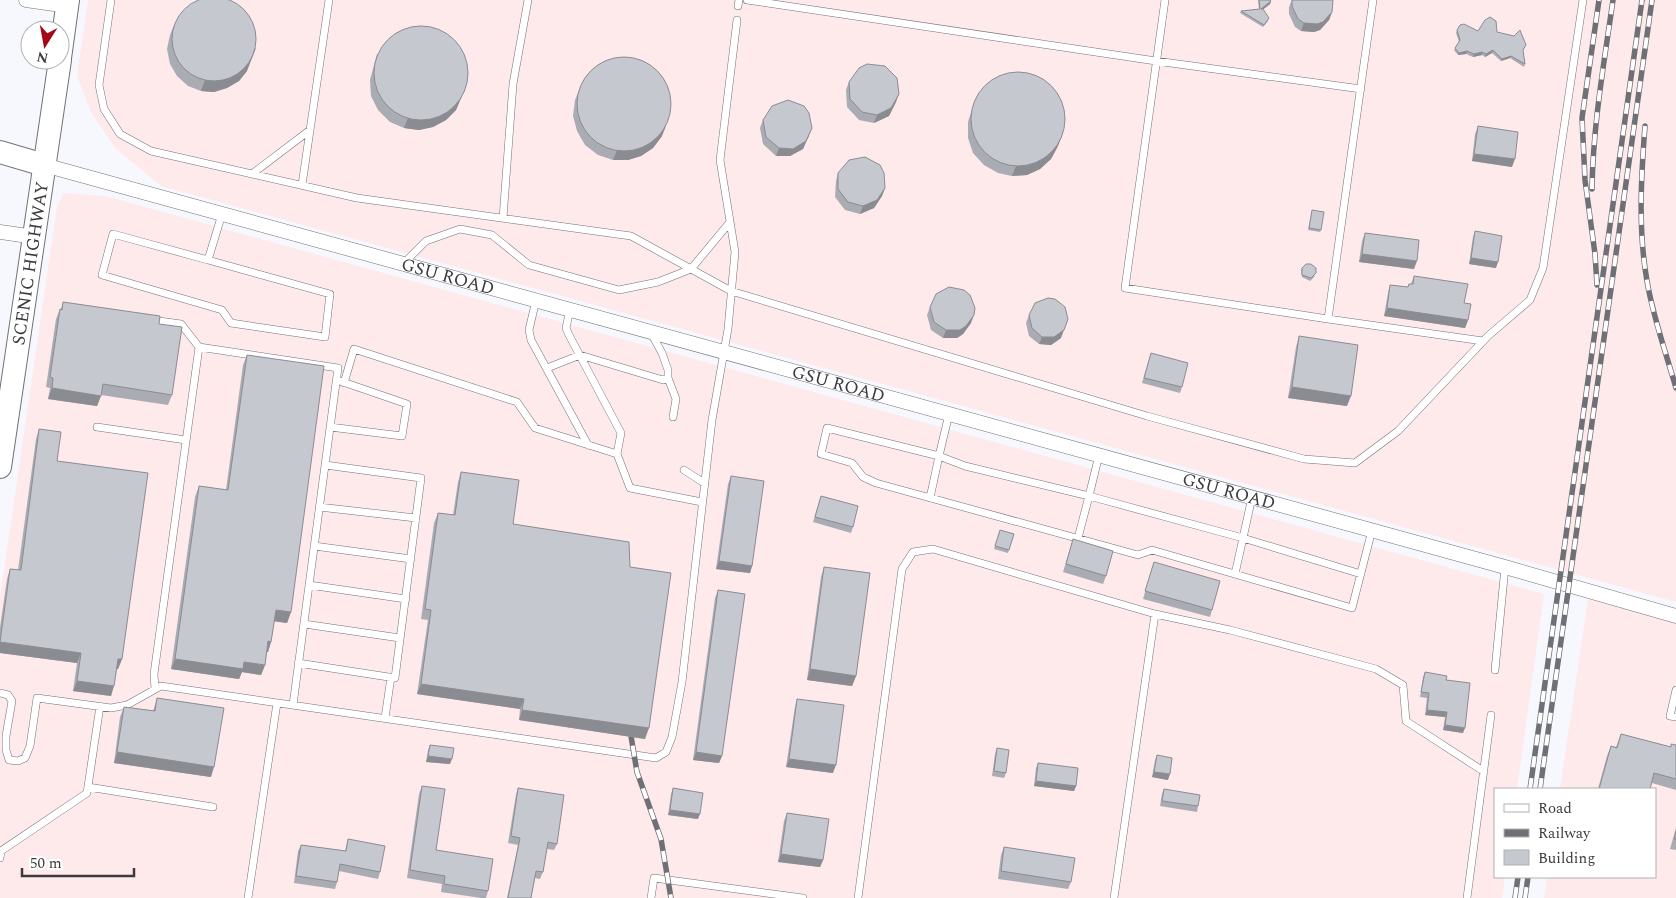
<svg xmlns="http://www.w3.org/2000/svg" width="1676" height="898" font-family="Spectral,serif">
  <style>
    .industrial { fill: #fee9eb }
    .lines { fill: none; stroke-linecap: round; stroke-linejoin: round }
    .lane-casing { stroke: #71727a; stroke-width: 8 }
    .street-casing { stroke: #71727a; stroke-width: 15 }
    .primary-casing { stroke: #71727a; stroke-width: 24 }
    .lane { stroke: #fff; stroke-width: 7 }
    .street { stroke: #fff; stroke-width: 14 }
    .primary { stroke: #fff; stroke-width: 22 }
    .rail-casing { stroke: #6f7075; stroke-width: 5.5 }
    .rail { stroke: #fff; stroke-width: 4; stroke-dasharray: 11; stroke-linecap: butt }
    .wall { fill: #aaacb3 }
    .shaded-wall { fill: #8b8c92 }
    .building { fill: #c6c8d0; stroke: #8b8c92 }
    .labels { text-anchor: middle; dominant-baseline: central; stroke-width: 4; stroke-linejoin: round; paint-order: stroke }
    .street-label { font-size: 18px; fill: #3a3b3f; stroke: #fff }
  </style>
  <rect width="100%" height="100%" fill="#f7f8fe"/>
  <path class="industrial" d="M88 0H1676V602L161 186 115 148 91 112 77 76Z
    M64 193 105 196 1544 594 1517 789H1495V877H1505L1502 898H0V597L57 207Z
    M1588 599 1676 623V898H1544L1547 877H1655V789H1560Z"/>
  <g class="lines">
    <defs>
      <path id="lane" d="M111 0 99 85 104 109 120 134 151 151 357 198 631 236 731 291 1147 416 1304 459 1355 463 1398 431 1488 336 1530 300 1543 268 1583 0
        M747 0 1156 61 1361 89
        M1165 0 1125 288 1328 319
        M1373 0 1328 319 1483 341
        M738 6 739 0
        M252 174 310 130
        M302 185 329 0
        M503 218 513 84 528 0
        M208 260 330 294 325 337 231 323 222 310 102 275 113 234 208 260 222 214
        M404 263 426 241 460 229 492 235 529 265 619 290 658 282 691 269 730 222
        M536 300 529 330 531 340 588 445
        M570 309 566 328 569 335 621 433 617 454
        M152 320 181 324 199 347
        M547 368 580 355 663 380 668 378V370L662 353 651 333
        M668 378 676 399 673 417
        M344 383 354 349 517 402 535 428 617 454 630 488 702 502
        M949 414 939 456 827 428 821 454 852 463 863 477 876 483 1138 555 1152 550 1352 608 1372 530
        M97 427 186 440
        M330 427 402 436 407 404 340 381
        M1099 455 1089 496 1243 538 1235 574
        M684 470 704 483
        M1252 497 1243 538 1361 574
        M930 498 939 456 965 466 1089 496 1078 538
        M319 507 416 518
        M314 546 411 559
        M309 585 406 599
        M304 624 400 638
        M298 663 395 678 421 478 325 465
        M1495 670 1505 567
        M155 689 154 674 199 347 338 368 293 705
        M1676 690 1670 716 1676 717
        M0 693 8 695 12 701 6 736V750L9 760 18 761 25 758 30 746 37 698 111 708 127 705 161 686 656 758 666 752 672 737 682 682 712 420 728 329 735 252 720 160 737 20
        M385 718 391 677
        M88 787 213 807
        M0 858 1 851 87 793 100 706
        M248 898 277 703
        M651 898 654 878 803 898
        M858 898 902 569 913 552 933 549 1155 614 1230 630 1376 669 1403 685 1406 721 1483 771
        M1114 898 1155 614
        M1467 898 1491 715"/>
      <g id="street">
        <path d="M26 0 68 6"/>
        <path id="s1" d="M44 165 1505 567 1676 616"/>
        <path d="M0 232 35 237"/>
      </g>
      <g id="primary">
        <path d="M60 58 68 0"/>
        <path d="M0 152 44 165"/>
        <path id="s2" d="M0 467 60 60"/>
      </g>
    </defs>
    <use href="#lane" class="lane-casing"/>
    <use href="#street" class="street-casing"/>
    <use href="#primary" class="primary-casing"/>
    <use href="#lane" class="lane"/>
    <use href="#street" class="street"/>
    <use href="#primary" class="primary"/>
    <defs>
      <path id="rail" d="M1645 126C1641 178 1638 230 1647 281 1653 317 1666 353 1676 388
        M1592 189C1593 125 1604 63 1613 0
        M1597 285 1595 254 1585 180 1582 118 1599 0
        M629 724 637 772 661 839 671 898
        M1530 789 1642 0
        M1540 789 1652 0
        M1515 898 1518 877
        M1525 898 1528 877"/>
    </defs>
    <use href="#rail" class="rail-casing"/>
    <use href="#rail" class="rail"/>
  </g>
  <path class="wall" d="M1258 0H1270L1271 1 1270 4 1263 9 1268 21 1263 27 1240 13 1241 11 1259 10Z
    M1292 0 1332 12 1329 20 1320 30 1314 32 1301 31 1295 27 1289 14V7Z
    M174 25 247 71 239 81 227 88 214 92 201 91 188 86 177 76 170 64 167 49 170 35Z
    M1457 30 1497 32 1526 45 1523 50 1525 64 1524 67 1510 58 1501 61 1492 53 1485 57 1482 55 1473 57 1466 54 1458 55 1454 50 1459 42 1456 33Z
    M377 54 462 96 456 110 446 120 433 127 419 130 404 128 390 122 378 110 371 96 370 80 374 65Z
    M849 82 896 102 889 116 874 123 859 120 847 107 846 90Z
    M579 90 662 136 653 148 641 156 628 160H613L598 155 585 145 577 131 573 116 575 100Z
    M973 106 1058 146 1051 159 1040 169 1027 175 1012 176 998 173 984 165 973 153 968 138V122Z
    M763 120 809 136 803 149 790 156H776L763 144 760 128Z
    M1478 126 1512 167 1472 161 1475 134Z
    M838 173 885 188 882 196 874 208 860 214 845 210 835 197 836 181Z
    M1312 210 1321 230 1320 232 1308 230Z
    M1475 231 1496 268 1469 264 1473 237Z
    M1365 233 1414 269 1359 262 1362 241Z
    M1302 268 1315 276 1310 281 1302 277 1301 270Z
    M1414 276 1464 303 1468 320 1465 328 1384 316 1388 293 1390 285 1407 287 1409 284H1411Z
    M63 302 159 324 172 395 168 405 101 395 97 406 48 399 50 388 46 387 56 319 60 309H61Z
    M930 307 971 323 963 334 957 338H943L931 330 927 315Z
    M1029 315 1061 338 1051 345 1039 344 1029 336 1026 323Z
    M1299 336 1347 406 1288 398 1296 347Z
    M1151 353 1182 387 1180 393 1142 383Z
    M247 355 291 612 287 623 274 621 271 642 268 652H267L265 665 261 675 242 672 239 679 171 669 195 497 199 486 226 490 243 365Z
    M39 429 57 461 122 659 118 669H117L111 696 73 691 77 663 0 653V627L7 579 10 569 18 570 36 439Z
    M461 472 513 524 630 567 645 739 519 720 520 709 417 694 428 620 421 619 434 523 438 513 453 515 458 482Z
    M731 476 752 566 750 573 716 569 728 484Z
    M821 496 853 527 851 533 813 522Z
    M1000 530 1014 534 1008 553 994 549Z
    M1073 539 1106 576 1103 584 1063 572Z
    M1154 562 1212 610 1210 617 1143 599Z
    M824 567 856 676 852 686 807 680 821 577Z
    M718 590 722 756 719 763 693 760 715 598Z
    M1425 672 1446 680 1463 733 1443 730 1445 717 1425 715 1427 698 1420 697 1423 677Z
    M157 698 211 777 114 763 120 717 124 707 153 711Z
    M797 699 833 773 786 767 795 707Z
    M1621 734 1670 747 1676 745V790L1652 783 1650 789H1598L1607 756 1611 746 1616 747Z
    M430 745 450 764 426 762 428 750Z
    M997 748 1006 773 1004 778 992 776 995 754Z
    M1157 755 1168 780 1152 777 1155 760Z
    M1038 763 1076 786 1074 791 1034 786 1036 768Z
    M422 786 436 850 488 891 486 898H481L441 892 442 884 407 878 419 794Z
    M518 788 557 844 554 850 547 849 543 872 540 879 535 878 531 898H507L518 845 508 843 516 795Z
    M673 788 698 819 668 815 671 794Z
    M1164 789 1198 806 1197 812 1160 806 1162 794Z
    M787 813 823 860 820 867 778 862 784 821Z
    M1676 828V850L1670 849Z
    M348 839 380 872 378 879 339 871 337 882 335 889 294 883 298 851 301 845 345 851Z
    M1004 847 1071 882 1068 889 998 879 1001 855Z"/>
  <path class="shaded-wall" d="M1271 1 1270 4 1260 12 1261 9Z
    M1332 12 1329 20 1320 30 1314 32 1301 31 1304 23Z
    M256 48 247 71 239 81 227 88 214 92 201 91 205 80Z
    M1493 50 1492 53 1485 57 1486 54Z
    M1467 51 1466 54 1458 55 1459 53Z
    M1482 52V55L1473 57 1474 54Z
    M1511 56 1510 58 1501 61 1502 59Z
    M466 86 456 110 446 120 433 127 419 130 404 128 408 118Z
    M899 94 896 102 889 116 874 123 877 115Z
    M666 126 662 136 653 148 641 156 628 160H613L617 150Z
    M812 128 803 149 790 156H776L779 148Z
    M1062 136 1058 146 1051 159 1040 169 1027 175 1012 176 1016 166Z
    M1474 154 1515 159 1512 167 1472 161Z
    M885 188 882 196 874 208 860 214 863 206Z
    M1362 254 1417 261 1414 269 1359 262Z
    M1471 258 1498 262 1496 268 1469 264Z
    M1387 308 1468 320 1465 328 1384 316Z
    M974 315 971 323 963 334 957 338H943L946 330Z
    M1068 319 1061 338 1051 345 1039 344 1042 337Z
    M1292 387 1351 396 1347 406 1288 398Z
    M52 388 101 396 97 406 48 399Z
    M719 561 752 566 750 573 716 569Z
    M276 610 291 612 287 623 272 621Z
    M268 641 271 642 268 652H264Z
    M0 642 81 653 77 663 0 653Z
    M118 659H122L118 669H115Z
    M175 659 244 662 265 665 261 675 242 672 239 679 171 669Z
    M810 669 856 676 852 686 807 680Z
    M77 681 114 686 111 696 73 691Z
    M421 684 524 699 520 709 417 694Z
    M522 710 649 728 645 739 519 720Z
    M1427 710 1447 712 1445 717 1425 715Z
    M1445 725 1465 728 1463 733 1443 730Z
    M117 752 214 767 211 777 114 763Z
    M696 752 722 756 719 763 693 760Z
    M428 756 452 759 450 764 426 762Z
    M789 759 836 765 833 773 786 767Z
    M1154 772 1170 774 1168 780 1152 777Z
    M1036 781 1076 786 1074 791 1034 786Z
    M670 810 700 814 698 819 668 815Z
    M781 854 823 860 820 867 778 862Z"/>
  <path class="building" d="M172 39a42 42 0 1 1 84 0a42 42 0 1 1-84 0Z
    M1259 0H1270L1271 1 1261 9H1263L1269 18 1264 25 1241 11 1260 9Z
    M1292 0H1333L1332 12 1323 22 1317 24 1304 23 1298 19 1292 6Z
    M1490 17 1496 21 1497 32 1514 36 1520 30 1526 45 1523 50 1525 64 1511 56 1502 59 1493 50 1486 54 1482 52 1474 54 1467 51 1459 53 1455 48 1460 40 1457 30 1460 25 1464 24 1478 31 1485 20Z
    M374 73a47 47 0 1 1 94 0a47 47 0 1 1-94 0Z
    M577 104a47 47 0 1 1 94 0a47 47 0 1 1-94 0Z
    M867 64 885 66 897 78 899 94 891 108 877 115 862 112 850 99 849 82 859 68Z
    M971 119a47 47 0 1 1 94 0a47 47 0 1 1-94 0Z
    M788 100 804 106 809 113 812 128 806 141 793 149 779 148 766 137 763 120 772 106Z
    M1478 126 1518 132 1515 159 1474 154Z
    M865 157 880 165 884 173 885 188 877 200 863 206 848 202 838 189V173L849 160Z
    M1312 210 1324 212 1321 230 1309 228Z
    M1475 231 1502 236 1498 262 1471 258Z
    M1365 233 1419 240 1417 261 1362 254Z
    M1306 264H1311L1316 268V273L1311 278 1302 275V268Z
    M1414 276 1468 284 1464 303 1471 304 1468 320 1387 308 1390 285 1408 287 1409 284H1413Z
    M949 287 964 290 970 295 975 308 974 315 966 326 960 330H946L934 322 930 307 936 294Z
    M1048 298 1055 299 1065 307 1068 319 1064 330 1054 337H1042L1032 328 1029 315 1035 303Z
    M63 302 160 316 159 324 182 327 172 395 103 384 101 396 52 388 53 378 50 377 60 309 62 310Z
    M1299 336 1358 345 1351 396 1292 387Z
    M1151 353 1188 363 1182 387 1144 378Z
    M247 355 324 366 291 612 276 610 271 642 268 641 265 665 244 662 243 669 175 659 199 486 228 490Z
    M39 429 61 432 57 461 148 473 122 659H118L114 686 77 681 81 653 0 642 10 569 21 570Z
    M461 472 519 480 513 524 629 542 630 567 671 573 649 728 522 710 524 699 421 684 431 610 425 609 438 513 455 515Z
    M731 476 764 481 752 566 719 561Z
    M821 496 858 506 853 527 815 517Z
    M1000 530 1014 534 1009 550 995 546Z
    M1073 539 1113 551 1106 576 1066 564Z
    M1154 562 1220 581 1212 610 1145 591Z
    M824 567 870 573 856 676 810 669Z
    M718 590 745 594 722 756 696 752Z
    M1425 672 1447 676 1446 680 1470 683 1465 728 1445 725 1447 712 1427 710 1429 693 1421 692Z
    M157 698 224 708 214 767 117 752 124 707 155 711Z
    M797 699 844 705 836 765 789 759Z
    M1621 734 1671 747V744L1676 745V779L1654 773 1650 789H1599L1611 746 1617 748Z
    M430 745 454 748 452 759 428 756Z
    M997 748 1009 750 1006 773 994 771Z
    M1157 755 1172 758 1170 774 1154 772Z
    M1038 763 1078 768 1076 786 1036 781Z
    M422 786 445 789 436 850 493 859 488 891 444 884 445 876 410 870Z
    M518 788 564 795 557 844 548 842 543 872 536 871 531 898H508L520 838 511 836Z
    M673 788 703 793 700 814 670 810Z
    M1164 789 1200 795 1198 806 1162 801Z
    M787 813 829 819 823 860 781 854Z
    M1676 831V839H1674Z
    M348 839 385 846 380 872 340 864 337 882 296 876 301 845 346 851Z
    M1004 847 1075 858 1071 882 1001 871Z"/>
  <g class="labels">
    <g class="street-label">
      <text stroke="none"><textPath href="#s2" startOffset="206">SCENIC HIGHWAY</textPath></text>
      <text stroke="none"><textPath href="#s1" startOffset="419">GSU ROAD</textPath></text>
      <text stroke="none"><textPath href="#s1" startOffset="824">GSU ROAD</textPath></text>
      <text stroke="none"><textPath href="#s1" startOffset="1229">GSU ROAD</textPath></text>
    </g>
  </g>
  <rect x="1494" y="788" width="162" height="90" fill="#ffffff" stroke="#b0b1b2"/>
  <rect x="1504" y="804" width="25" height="8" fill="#ffffff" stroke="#b0b1b2"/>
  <text x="1538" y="813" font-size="15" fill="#3a3b3f">Road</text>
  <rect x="1504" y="829" width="25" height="8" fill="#6f7075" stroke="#b0b1b2"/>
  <text x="1538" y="838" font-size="15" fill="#3a3b3f">Railway</text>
  <rect x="1504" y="850" width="25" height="15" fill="#c6c8d0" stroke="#b0b1b2"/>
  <text x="1538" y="863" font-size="15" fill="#3a3b3f">Building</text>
  <g transform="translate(45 45) rotate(191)"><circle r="24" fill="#ffffff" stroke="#b0b1b2"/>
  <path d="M0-4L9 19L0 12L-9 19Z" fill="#a30917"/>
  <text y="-8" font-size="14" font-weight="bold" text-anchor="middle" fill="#3a3b3f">N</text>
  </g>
  <path d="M22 868v8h112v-8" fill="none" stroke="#3a3b3f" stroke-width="2.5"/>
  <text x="30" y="868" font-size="15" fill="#3a3b3f" stroke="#ffffff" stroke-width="4" paint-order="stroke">50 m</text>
</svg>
